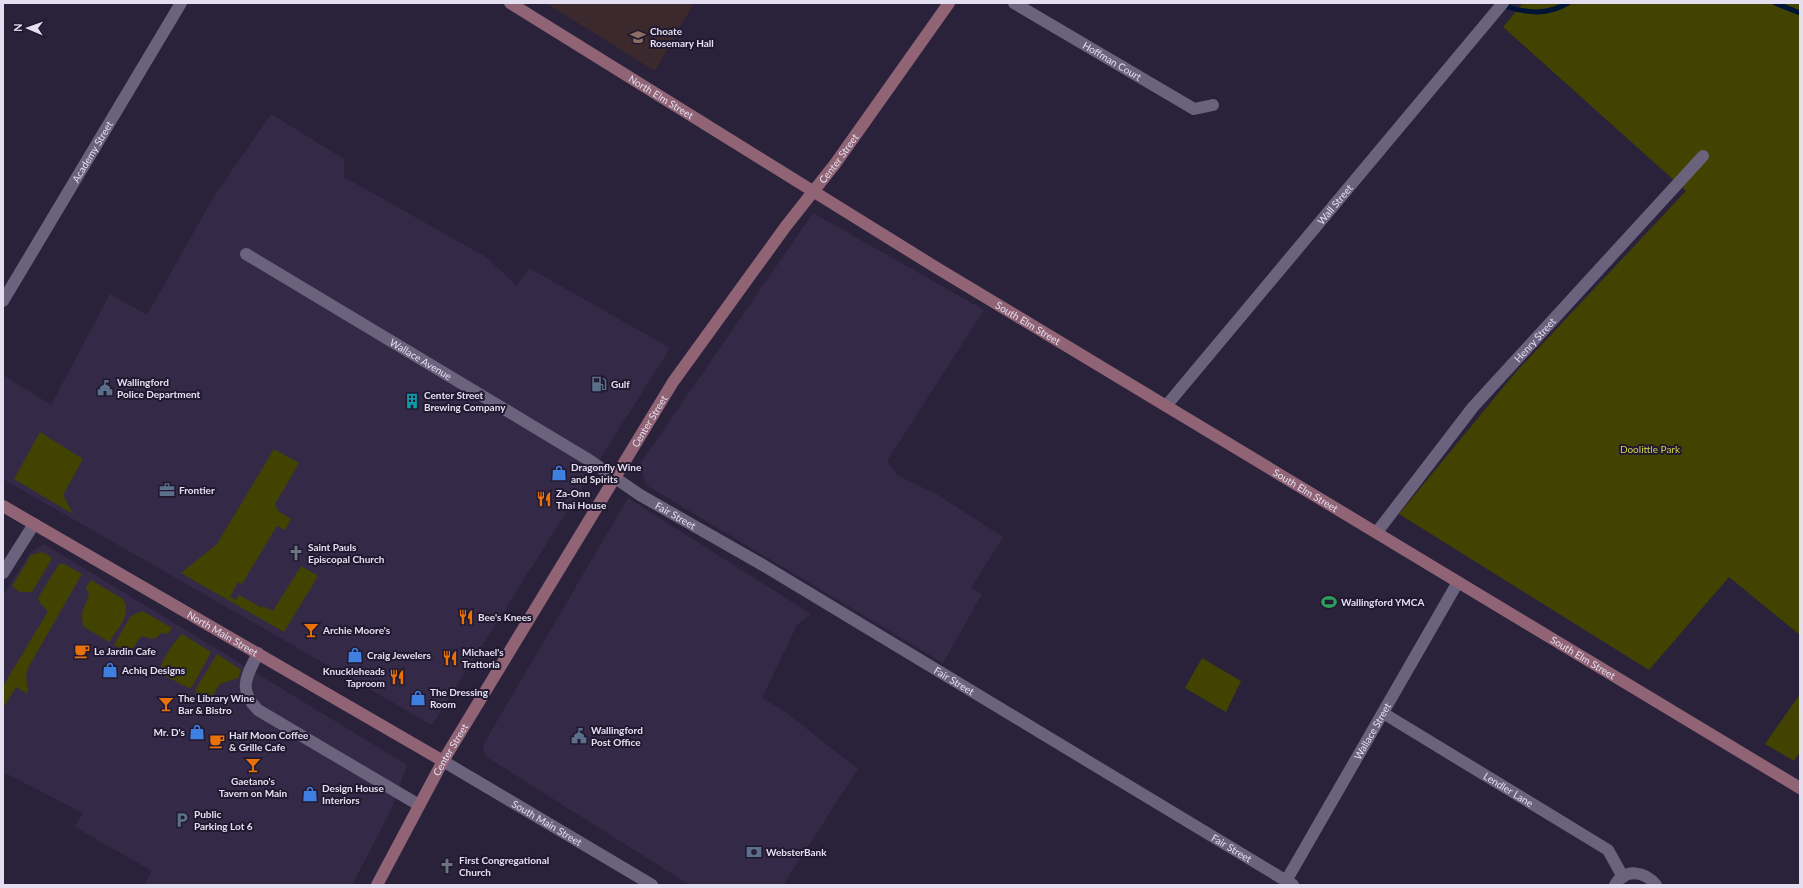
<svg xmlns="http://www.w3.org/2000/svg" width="1803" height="888" font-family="Lato,sans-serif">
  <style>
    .built { fill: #342a47 }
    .education { fill: #3c292e }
    .green { fill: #424300 }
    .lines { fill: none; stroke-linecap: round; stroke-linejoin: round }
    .stream { stroke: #001438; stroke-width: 5 }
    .street { stroke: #6b627e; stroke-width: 12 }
    .secondary { stroke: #906475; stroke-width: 12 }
    .labels { text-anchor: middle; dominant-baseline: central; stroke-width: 4; stroke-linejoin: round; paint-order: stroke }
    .poi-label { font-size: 10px; font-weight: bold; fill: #e4dff0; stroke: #211930; text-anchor: start }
    .street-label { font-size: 10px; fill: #e4dff0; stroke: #211930 }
    .park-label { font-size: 10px; fill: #d1d349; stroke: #211930 }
  </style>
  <rect width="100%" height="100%" fill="#2a223a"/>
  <path class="built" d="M271 114 344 159V177L486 257 517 286 529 268 670 348 432 725 3 479V375L51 405 110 294 147 315 213 198Z
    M813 213 984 310 887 461 897 475 938 495 1003 537 971 588 982 594 943 663 646 485 640 464Z
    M628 498 811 614 797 625 762 698 784 711 858 769 783 885H690L485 756 483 745Z
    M44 544 407 765 392 808 352 885H144L152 871 75 827 83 813 3 772V596L30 553Z"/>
  <path class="education" d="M546 3H694L655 71Z"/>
  <path class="green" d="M1523 3H1800V635L1729 577 1649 670 1399 514 1515 373 1686 191 1503 27Z
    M40 432 83 459 63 495 73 514 14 479Z
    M274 449 299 463 275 504 278 511 291 519 285 530 277 526 242 584 238 582 230 597 236 600 239 595 262 608 263 606 273 611 301 566 318 576 284 632 181 573 217 544Z
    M42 552 51 557V560L32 592H20L12 586 31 555Z
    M59 564H64L82 574 28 668 26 675 28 694 16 687 3 708V686L47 613V610L40 603 38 598Z
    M91 580 123 599C133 614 117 629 109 642L83 626C80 606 85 611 89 594L86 588Z
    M139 612H144L172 628 168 634 161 633C154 642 151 638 141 636L130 653 114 645 130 617Z
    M182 634 211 652 192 687 189 688 159 673C161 661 173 643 182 634Z
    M217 654 241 670 238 678 220 684 210 700 197 693 195 690Z
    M1202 658 1241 681 1226 712 1185 688Z
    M1800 694V752L1794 761 1765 744Z"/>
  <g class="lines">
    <path class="stream" d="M1775 3 1800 13
      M1502 5C1525 13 1546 16 1568 3"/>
    <g class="street">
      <path id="s1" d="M1014 3 1194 109 1213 105"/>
      <path id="s2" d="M246 254 589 460 640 495 761 564 1293 885"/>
      <path id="s3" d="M3 301 181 3"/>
      <path id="s4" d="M1166 406 1503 3"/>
      <path id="s5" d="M1377 532 1473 407 1703 156"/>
      <path d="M3 573 34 524"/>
      <path d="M258 653C247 676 237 689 258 710L419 805"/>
      <path id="s6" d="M1383 713 1608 850 1623 877"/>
      <path id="s7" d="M443 761 652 885"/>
      <path id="s8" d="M1286 881 1458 582"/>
      <path d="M1615 885C1625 868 1645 871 1656 885"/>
    </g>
    <g class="secondary">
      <path id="s9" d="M510 3 932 265 1800 788"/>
      <path id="s10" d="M3 506 443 761"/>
      <path id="s11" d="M377 885 443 761 673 382 786 226 835 164 949 3"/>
    </g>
  </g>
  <defs>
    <symbol id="university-bare" viewBox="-9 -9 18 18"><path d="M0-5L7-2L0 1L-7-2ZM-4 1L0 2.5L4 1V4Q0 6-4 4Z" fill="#8d6e63" stroke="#211930" stroke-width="2.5" paint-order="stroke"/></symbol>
    <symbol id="fuel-bare" viewBox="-9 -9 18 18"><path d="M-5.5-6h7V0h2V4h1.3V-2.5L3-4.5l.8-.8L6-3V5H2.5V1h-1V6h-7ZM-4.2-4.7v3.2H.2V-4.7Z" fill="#5c6f8a" stroke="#211930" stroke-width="2.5" paint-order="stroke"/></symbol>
    <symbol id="civic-bare" viewBox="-9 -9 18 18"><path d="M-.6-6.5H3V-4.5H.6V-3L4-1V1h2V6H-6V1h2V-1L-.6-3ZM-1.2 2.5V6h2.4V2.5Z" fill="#5c6f8a" stroke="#211930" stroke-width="2.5" paint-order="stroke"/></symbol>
    <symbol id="building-bare" viewBox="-9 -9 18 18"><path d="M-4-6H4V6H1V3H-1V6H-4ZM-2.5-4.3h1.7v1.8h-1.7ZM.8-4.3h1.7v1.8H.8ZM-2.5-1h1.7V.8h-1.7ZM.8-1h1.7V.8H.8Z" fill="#0f9aa8" stroke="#211930" stroke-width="2.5" paint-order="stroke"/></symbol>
    <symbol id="shop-bare" viewBox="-9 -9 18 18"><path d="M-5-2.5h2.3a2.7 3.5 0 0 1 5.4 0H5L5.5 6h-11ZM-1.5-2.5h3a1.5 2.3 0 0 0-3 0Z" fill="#3f7fe0" stroke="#211930" stroke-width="2.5" paint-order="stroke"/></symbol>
    <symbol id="office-bare" viewBox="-9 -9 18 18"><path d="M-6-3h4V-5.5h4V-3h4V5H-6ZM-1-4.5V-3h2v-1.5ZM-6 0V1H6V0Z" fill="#5c6f8a" stroke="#211930" stroke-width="2.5" paint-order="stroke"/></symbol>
    <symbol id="restaurant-bare" viewBox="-9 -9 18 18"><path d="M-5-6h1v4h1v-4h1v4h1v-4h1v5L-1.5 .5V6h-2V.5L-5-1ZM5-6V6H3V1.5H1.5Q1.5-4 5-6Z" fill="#e8710a" stroke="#211930" stroke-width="2.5" paint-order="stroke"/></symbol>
    <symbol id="church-bare" viewBox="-9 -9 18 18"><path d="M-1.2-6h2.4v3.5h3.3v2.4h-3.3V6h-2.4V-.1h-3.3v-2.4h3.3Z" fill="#6b7280" stroke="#211930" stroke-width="2.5" paint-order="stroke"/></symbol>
    <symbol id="stadium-bare" viewBox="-9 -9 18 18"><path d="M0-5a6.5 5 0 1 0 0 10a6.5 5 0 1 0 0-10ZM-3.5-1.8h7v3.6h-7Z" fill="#2e9e5b" stroke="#211930" stroke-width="2.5" paint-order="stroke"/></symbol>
    <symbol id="bar-bare" viewBox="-9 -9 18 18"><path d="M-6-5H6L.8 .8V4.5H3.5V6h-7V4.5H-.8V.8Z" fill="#e8710a" stroke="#211930" stroke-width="2.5" paint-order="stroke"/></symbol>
    <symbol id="cafe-bare" viewBox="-9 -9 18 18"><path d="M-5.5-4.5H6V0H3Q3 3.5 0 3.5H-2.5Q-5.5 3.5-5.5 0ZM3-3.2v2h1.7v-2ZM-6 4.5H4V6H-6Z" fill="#e8710a" stroke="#211930" stroke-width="2.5" paint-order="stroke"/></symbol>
    <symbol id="parking-bare" viewBox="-9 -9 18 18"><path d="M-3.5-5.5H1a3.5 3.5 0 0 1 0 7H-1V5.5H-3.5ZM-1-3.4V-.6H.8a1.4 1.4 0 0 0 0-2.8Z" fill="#5c6f8a" stroke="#211930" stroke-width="2.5" paint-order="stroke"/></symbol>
    <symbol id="bank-bare" viewBox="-9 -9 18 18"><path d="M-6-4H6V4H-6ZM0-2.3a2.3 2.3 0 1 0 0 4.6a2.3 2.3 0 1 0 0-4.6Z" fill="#5c6f8a" stroke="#211930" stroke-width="2.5" paint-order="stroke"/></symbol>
  </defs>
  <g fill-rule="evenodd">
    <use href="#university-bare" x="627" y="26" width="22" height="22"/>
    <use href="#fuel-bare" x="588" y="373" width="22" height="22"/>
    <use href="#civic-bare" x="94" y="377" width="22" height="22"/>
    <use href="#building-bare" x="401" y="390" width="22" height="22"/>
    <use href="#shop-bare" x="548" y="462" width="22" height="22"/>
    <use href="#office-bare" x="156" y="479" width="22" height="22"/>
    <use href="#restaurant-bare" x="533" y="488" width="22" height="22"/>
    <use href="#church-bare" x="285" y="542" width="22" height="22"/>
    <use href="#stadium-bare" x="1318" y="591" width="22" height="22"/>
    <use href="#restaurant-bare" x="455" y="606" width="22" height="22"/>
    <use href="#bar-bare" x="300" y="619" width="22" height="22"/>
    <use href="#cafe-bare" x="71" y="640" width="22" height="22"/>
    <use href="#shop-bare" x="344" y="644" width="22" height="22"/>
    <use href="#restaurant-bare" x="439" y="647" width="22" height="22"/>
    <use href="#shop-bare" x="99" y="659" width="22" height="22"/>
    <use href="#restaurant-bare" x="386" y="666" width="22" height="22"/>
    <use href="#shop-bare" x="407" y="687" width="22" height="22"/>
    <use href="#bar-bare" x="155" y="693" width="22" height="22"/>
    <use href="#shop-bare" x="186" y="721" width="22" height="22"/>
    <use href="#civic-bare" x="568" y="725" width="22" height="22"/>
    <use href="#cafe-bare" x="206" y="730" width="22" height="22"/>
    <use href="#bar-bare" x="242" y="754" width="22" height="22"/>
    <use href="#shop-bare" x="299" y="783" width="22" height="22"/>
    <use href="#parking-bare" x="171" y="809" width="22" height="22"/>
    <use href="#bank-bare" x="743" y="841" width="22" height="22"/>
    <use href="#church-bare" x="436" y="855" width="22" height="22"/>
  </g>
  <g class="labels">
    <g class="poi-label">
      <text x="650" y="31">Choate<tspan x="650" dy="12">Rosemary Hall</tspan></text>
      <text x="117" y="382">Wallingford<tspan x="117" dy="12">Police Department</tspan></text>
      <text x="611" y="384">Gulf</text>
      <text x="424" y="395">Center Street<tspan x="424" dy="12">Brewing Company</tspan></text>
      <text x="571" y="467">Dragonfly Wine<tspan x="571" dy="12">and Spirits</tspan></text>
      <text x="179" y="490">Frontier</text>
      <text x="556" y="493">Za-Onn<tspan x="556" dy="12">Thai House</tspan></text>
      <text x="308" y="547">Saint Pauls<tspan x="308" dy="12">Episcopal Church</tspan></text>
      <text x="1341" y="602">Wallingford YMCA</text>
      <text x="478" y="617">Bee's Knees</text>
      <text x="323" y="630">Archie Moore's</text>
      <text x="94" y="651">Le Jardin Cafe</text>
      <text x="462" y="652">Michael's<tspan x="462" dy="12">Trattoria</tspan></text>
      <text x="367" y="655">Craig Jewelers</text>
      <text x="122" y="670">Achiq Designs</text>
      <text x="385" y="671" text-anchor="end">Knuckleheads<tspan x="385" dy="12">Taproom</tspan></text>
      <text x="430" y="692">The Dressing<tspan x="430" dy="12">Room</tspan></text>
      <text x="178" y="698">The Library Wine<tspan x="178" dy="12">Bar &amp; Bistro</tspan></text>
      <text x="591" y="730">Wallingford<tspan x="591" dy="12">Post Office</tspan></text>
      <text x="185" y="732" text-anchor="end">Mr. D's</text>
      <text x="229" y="735">Half Moon Coffee<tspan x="229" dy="12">&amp; Grille Cafe</tspan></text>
      <text x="253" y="781" text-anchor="middle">Gaetano's<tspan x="253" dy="12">Tavern on Main</tspan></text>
      <text x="322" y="788">Design House<tspan x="322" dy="12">Interiors</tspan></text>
      <text x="194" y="814">Public<tspan x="194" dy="12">Parking Lot 6</tspan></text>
      <text x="766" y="852">WebsterBank</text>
      <text x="459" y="860">First Congregational<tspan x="459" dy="12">Church</tspan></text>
    </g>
    <g class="street-label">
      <text stroke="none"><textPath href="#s1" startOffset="114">Hoffman Court</textPath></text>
      <text stroke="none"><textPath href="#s9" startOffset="178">North Elm Street</textPath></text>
      <text stroke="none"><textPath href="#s3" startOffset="174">Academy Street</textPath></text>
      <text stroke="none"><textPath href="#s11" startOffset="862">Center Street</textPath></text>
      <text stroke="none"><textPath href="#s4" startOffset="263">Wall Street</textPath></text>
      <text stroke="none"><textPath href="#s9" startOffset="609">South Elm Street</textPath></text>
      <text stroke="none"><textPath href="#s5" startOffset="249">Henry Street</textPath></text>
      <text stroke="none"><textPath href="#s2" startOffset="204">Wallace Avenue</textPath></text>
      <text stroke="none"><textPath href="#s11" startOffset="538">Center Street</textPath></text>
      <text stroke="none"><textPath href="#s9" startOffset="933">South Elm Street</textPath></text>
      <text stroke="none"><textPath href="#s2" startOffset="503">Fair Street</textPath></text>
      <text stroke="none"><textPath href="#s10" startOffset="254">North Main Street</textPath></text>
      <text stroke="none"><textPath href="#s9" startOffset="1257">South Elm Street</textPath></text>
      <text stroke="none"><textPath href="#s2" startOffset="827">Fair Street</textPath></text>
      <text stroke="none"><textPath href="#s8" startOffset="173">Wallace Street</textPath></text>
      <text stroke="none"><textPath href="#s11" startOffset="154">Center Street</textPath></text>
      <text stroke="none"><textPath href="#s6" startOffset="147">Lendler Lane</textPath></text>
      <text stroke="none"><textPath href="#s7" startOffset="121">South Main Street</textPath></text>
      <text stroke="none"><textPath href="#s2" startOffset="1151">Fair Street</textPath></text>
    </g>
    <g class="park-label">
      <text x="1650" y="449">Doolittle Park</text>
    </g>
  </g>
  <rect width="1803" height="888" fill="none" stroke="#e4dff0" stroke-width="8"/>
  <g transform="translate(28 28) rotate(272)" stroke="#211930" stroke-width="3" paint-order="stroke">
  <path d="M0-3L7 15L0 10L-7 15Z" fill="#e4dff0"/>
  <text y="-6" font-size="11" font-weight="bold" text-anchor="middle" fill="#e4dff0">N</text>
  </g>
</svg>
